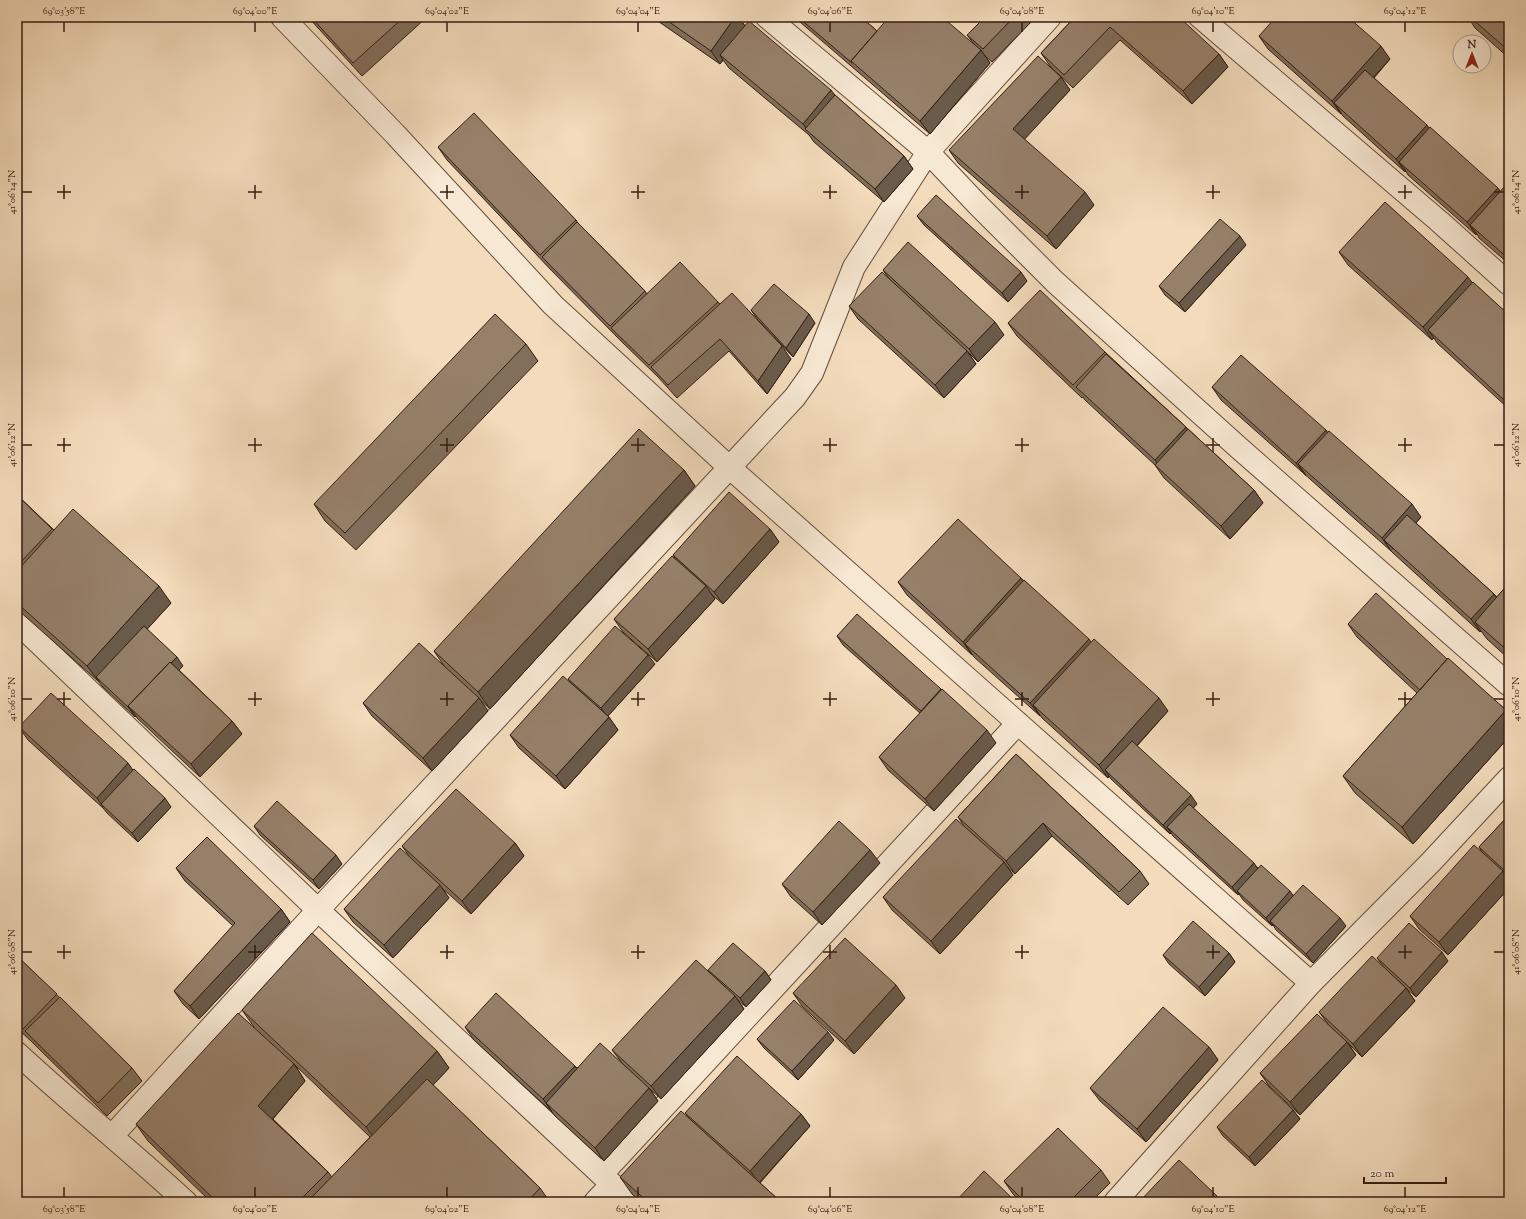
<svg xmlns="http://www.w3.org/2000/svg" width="1526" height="1219" font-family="'Sorts Mill Goudy',serif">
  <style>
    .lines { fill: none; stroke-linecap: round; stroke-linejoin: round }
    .minor-casing { stroke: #624d3c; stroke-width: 24 }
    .minor { stroke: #f7e8d3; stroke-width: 22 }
    .wall { fill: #816e5b; stroke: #321e12; fill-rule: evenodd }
    .shaded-wall { fill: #695a4a; stroke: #321e12 }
    .building { fill: #96806a; stroke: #321e12 }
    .ticks { fill: none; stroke: #321e12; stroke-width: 1.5 }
    .neatline { fill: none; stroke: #321e12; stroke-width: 1.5 }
    .ticks-label { font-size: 10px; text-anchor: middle; fill: #321e12 }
  </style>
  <rect width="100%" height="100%" fill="#f3dbbb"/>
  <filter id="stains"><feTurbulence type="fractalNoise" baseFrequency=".005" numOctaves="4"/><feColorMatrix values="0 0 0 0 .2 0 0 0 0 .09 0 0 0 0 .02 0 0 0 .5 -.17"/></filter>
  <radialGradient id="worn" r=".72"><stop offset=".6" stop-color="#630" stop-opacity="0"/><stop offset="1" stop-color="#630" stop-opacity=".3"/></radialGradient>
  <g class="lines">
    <defs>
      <path id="minor" d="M282 17 395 134 553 305 729 467 1311 983
        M767 17 928 152 978 205 1055 282 1239 448 1509 685
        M1200 17 1440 222 1509 284
        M17 622 318 910 631 1202
        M17 1053C72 1104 131 1151 186 1202
        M112 1136 318 910 795 397 812 373 854 267 928 152 1050 17
        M602 1174 1018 723
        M595 1202 612 1184
        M1115 1202 1311 983 1431 862 1509 778"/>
    </defs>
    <use href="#minor" class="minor-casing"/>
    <use href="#minor" class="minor"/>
  </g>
  <path class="wall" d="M308 17H427L362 76Z
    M652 17H738L745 26 836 96 904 156 913 169 884 202 814 142 809 135 729 68 723 60 720 64Z
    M796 17H861L877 31 974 44 967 35 985 17H1036L992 62 984 55 990 63 930 134 800 22Z
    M1075 17 1219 54 1228 67 1192 104 1120 40 1073 88 1050 66 1041 53Z
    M1468 17H1509V58L1475 28Z
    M1259 36 1390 59 1374 78 1429 129 1500 192 1509 190V264L1479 238 1477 234 1476 235 1408 175 1406 171 1405 172 1343 116 1341 113V114L1268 49Z
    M1061 77 1070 90 1024 139 1094 205 1056 249 958 163 949 150Z
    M438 147 576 220 578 223 645 291 647 294 718 302 720 304 791 359 767 394 729 351 677 398 658 377 621 341 618 338 551 270 447 160Z
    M917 216 1027 281 1008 302 924 225Z
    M1246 245 1185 312 1165 295 1159 286Z
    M1339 252 1472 282 1509 315V409L1437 343 1434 338 1432 340 1348 265Z
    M883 270 1004 335 978 362 968 352 976 364 944 398 858 319 849 306 889 279Z
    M751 310 815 323 793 357 757 319Z
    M1008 323 1105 352 1186 427 1188 429 1254 490 1263 503 1230 539 1164 478 1155 465 1085 400 1083 397 1082 398 1017 336Z
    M526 344 538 361 356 550 325 521 314 504Z
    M1212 387 1326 430 1327 432 1421 517 1416 523 1494 594 1497 597 1509 583V659L1487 639 1481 631 1480 632 1393 553 1391 551 1221 400Z
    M684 470 695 486 490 709 479 699 488 711 432 771 372 716 363 703 444 666 434 651Z
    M17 495 54 530 171 603 147 629 183 666 179 670 232 721 242 734 200 777 137 718 136 716 135 717 102 686 99 682 17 609Z
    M770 529 779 542 723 604 711 594 715 599 657 662 623 632 614 619 676 560 673 555Z
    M1021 578 1023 580 1091 642 1168 711 1137 746 1197 804 1193 808 1258 868 1293 895 1346 926 1313 963 1276 930 1273 925 1272 926 1243 900 1239 894 1238 895 1173 836 1171 833 1170 834 1111 779 1109 776 1108 778 1042 718 1040 715V716L974 657 972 654V655L907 595 898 582Z
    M1348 624 1447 659 1506 710 1509 714V737L1413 844 1355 793 1343 776 1417 693 1357 637Z
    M837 636 996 743 934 811 888 770 879 757 920 713 843 645Z
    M655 664 608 716 618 730 565 789 519 748 510 735 571 683 568 679Z
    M19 727 133 770 171 807 138 842 107 813 103 808 28 740Z
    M1016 754 1140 871 1149 884 1128 905 1052 836 1015 874 1006 866 1013 875 940 954 892 910 883 897 964 826 958 817Z
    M1509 815V878L1504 874 1509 880V888L1448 955 1419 929 1410 916 1483 854 1479 847Z
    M254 826 342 864 319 889 260 835Z
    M515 843 524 856 471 914 442 888 449 898 393 958 353 922 344 909 409 856 402 846Z
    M880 863 822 925 791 897 782 884Z
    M176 868 281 909 290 922 199 1019 183 1004 174 991 233 926 185 881Z
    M1229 953 1235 962 1205 996 1169 964 1163 955Z
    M17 956 132 1068 142 1081 107 1116 34 1044 32 1042 17 1028Z
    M1377 958 1448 961 1416 997 1394 977 1406 988 1415 1001 1362 1057 1348 1043 1356 1055 1300 1115 1269 1086 1260 1073 1328 1024 1319 1012 1383 966Z
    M708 970 765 971 771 980 746 1007 736 998 744 1009 661 1099 650 1089 658 1101 604 1161 555 1116 552 1112 474 1040 465 1027 575 1066 577 1068 622 1063 612 1050 712 976Z
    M793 993 905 998 854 1054 802 1006Z
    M242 1010 437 1051 449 1068 433 1085 540 1188 550 1202H211L148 1141 136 1124 254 1027ZM295 1065 370 1137 332 1177 328 1172 273 1119 305 1081Z
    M757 1039 834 1040 798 1080 764 1048Z
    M1209 1047 1218 1060 1146 1142 1100 1101 1090 1088Z
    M1293 1110 1300 1119 1255 1166 1223 1136 1217 1127Z
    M685 1113 801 1114 810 1126 760 1183 781 1202H641L632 1194 620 1177 689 1118Z
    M1101 1170 1110 1183 1091 1202H1021L1013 1194 1004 1181Z"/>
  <path class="shaded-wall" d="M735 17H738L746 27 720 55 723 60 720 64 711 51Z
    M1381 46 1390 59 1343 111 1334 103 1341 113V114L1332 101Z
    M981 50 990 63 930 134 920 121Z
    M1219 54 1228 67 1192 104 1183 91Z
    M1061 77 1070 90 1022 142 1013 129Z
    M831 90 841 103 808 131 803 124Z
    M1427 125 1436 138 1399 162 1406 171 1405 172 1396 159Z
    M904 156 913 169 884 202 875 189Z
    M1498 188 1507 201 1470 225 1477 234 1476 235 1467 222Z
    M1085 192 1094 205 1056 249 1047 236Z
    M1240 236 1246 245 1185 312 1179 303Z
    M1021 272 1027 281 1008 302 1002 293Z
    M1468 277 1477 289 1428 330 1434 338 1432 340 1423 327Z
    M809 314 815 323 793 357 786 348Z
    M995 322 1004 335 978 362 969 349Z
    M782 346 791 359 767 394 758 381Z
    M967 351 976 364 944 398 935 385Z
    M1509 394V405L1507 404 1509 406V407L1504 400Z
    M1186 427 1195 440 1164 473 1155 460Z
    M1326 430 1335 443 1298 464 1306 475H1305L1296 463Z
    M684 470 695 486 490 709 478 692Z
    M1254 490 1263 503 1230 539 1221 526Z
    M1412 504 1421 517 1393 549 1384 540 1391 551 1382 538Z
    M770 529 779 542 723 604 714 592Z
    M1021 578 1031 591 965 644 972 654V655L963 642Z
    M159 586 171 603 100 681 96 677 99 682 87 666Z
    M706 586 715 599 657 662 648 649Z
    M1494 594 1503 607 1475 622 1481 631 1480 632 1471 619Z
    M1089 639 1098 652 1033 705 1040 715V716L1030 703Z
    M648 655 655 664 607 717 601 708Z
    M177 657 183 666 137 714 130 707Z
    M941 689 947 698 927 720 921 711Z
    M479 698 488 711 432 771 423 758Z
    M1159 698 1168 711 1110 775 1105 770 1109 776 1108 778 1099 765Z
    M129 707 136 716 135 717 129 708Z
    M1506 710 1509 714V737L1413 844 1402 827Z
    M609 717 618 730 565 789 556 776Z
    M232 721 242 734 200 777 191 764Z
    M987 730 996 743 934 811 925 799Z
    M128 763 137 776 103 807 97 798Z
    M1191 795 1197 804 1172 832 1167 827 1171 833 1170 834 1163 825Z
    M165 798 171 807 138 842 132 833Z
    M1043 823 1052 836 1015 874 1006 861Z
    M515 843 524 856 471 914 462 901Z
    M870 850 880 863 822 925 813 912Z
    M336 855 342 864 319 889 313 880Z
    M1004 862 1013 875 940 954 931 941Z
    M1254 863 1260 872 1237 891 1239 894 1238 895 1232 887Z
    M1509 867V877L1505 871Z
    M1503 871 1509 880V888L1448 955 1439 942Z
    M440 885 449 898 393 958 384 945Z
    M1290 891 1296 900 1270 921 1273 925 1272 926 1266 918Z
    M281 909 290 922 199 1019 190 1006Z
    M1340 918 1346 926 1313 963 1306 954Z
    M1442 952 1448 961 1416 997 1410 988Z
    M1229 953 1235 962 1205 996 1199 987Z
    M765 971 771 980 746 1007 740 998Z
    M896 985 905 998 854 1054 845 1041Z
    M1406 988 1415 1001 1362 1057 1353 1044Z
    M735 996 744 1009 661 1099 651 1086Z
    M828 1032 834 1040 798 1080 792 1071Z
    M1347 1042 1356 1055 1300 1115 1290 1102Z
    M1209 1047 1218 1060 1146 1142 1137 1129Z
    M437 1051 449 1068 378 1144 366 1127Z
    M294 1064 305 1081 270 1122 258 1106Z
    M575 1066 584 1079 546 1103 552 1112 543 1099Z
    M649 1088 658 1101 604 1161 595 1148Z
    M1293 1110 1300 1119 1255 1166 1249 1157Z
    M801 1114 810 1126 759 1183 750 1171Z
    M1217 1196 1221 1202H1211Z"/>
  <path class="building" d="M311 17H404L353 63Z
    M662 17H735L711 51Z
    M798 17H861L877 31 851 61 852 63Z
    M889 17H942L981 50 920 121 851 61Z
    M985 17H1014L983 49 967 35Z
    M1075 17H1179L1219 54 1183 91 1110 27 1064 75 1041 53Z
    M1276 17H1348L1381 46 1332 101 1259 36Z
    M1470 17H1509V51Z
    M749 21 831 90 803 124 720 55Z
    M1038 56 1061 77 1013 129 1085 192 1047 236 949 150Z
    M1365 70 1427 125 1396 159 1334 103Z
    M835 95 904 156 875 189 805 129Z
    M474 113 576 220 540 255 438 147Z
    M1430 127 1498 188 1467 222 1399 162Z
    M1505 186 1509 190V259L1470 225Z
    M936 195 1021 272 1002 293 917 216Z
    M1385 202 1468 277 1423 327 1339 252Z
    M1220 219 1240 236 1179 303 1159 286Z
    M577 222 645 291 610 326 542 257Z
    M908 242 995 322 969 349 883 270Z
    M680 262 718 302 649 365 611 328Z
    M882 272 967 351 935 385 849 306Z
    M1473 282 1509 315V394L1504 400 1428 330Z
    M774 284 809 314 786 348 751 310Z
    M1040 290 1105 352 1073 385 1008 323Z
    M732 293 782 346 758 381 720 339 668 385 651 367Z
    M495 314 526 344 345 533 314 504Z
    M1106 354 1186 427 1155 460 1076 387Z
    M1241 355 1326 430 1296 463 1212 387Z
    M639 429 684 470 478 692 434 651Z
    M1188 429 1254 490 1221 526 1155 465Z
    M1329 431 1412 504 1382 538 1298 464Z
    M729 492 770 529 714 592 673 555Z
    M17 495 52 529 17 566Z
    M73 509 159 586 87 666 17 603V571Z
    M1407 515 1494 594 1471 619 1384 540Z
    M958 519 1021 578 963 642 898 582Z
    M672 556 706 586 648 649 614 619Z
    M1024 580 1089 639 1030 703 965 644Z
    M1509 583V652L1475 622Z
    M1376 593 1447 659 1420 690 1348 624Z
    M857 614 941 689 921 711 837 636Z
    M144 626 177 657 171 663 170 662 128 706 129 707V708L96 677Z
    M615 626 648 655 601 708 568 679Z
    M1094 639 1159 698 1099 765 1033 705Z
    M419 643 479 698 423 758 363 703Z
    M1448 658 1506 710 1402 827 1343 776Z
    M170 662 232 721 191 764 128 706Z
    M563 676 609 717 556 776 510 735Z
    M942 689 987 730 925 799 879 757Z
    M51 693 128 763 97 798 19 727Z
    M1132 741 1191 795 1163 825 1105 770Z
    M1016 754 1140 871 1119 892 1043 823 1006 861 958 817Z
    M134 769 165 798 132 833 101 804Z
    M456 789 515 843 462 901 402 846Z
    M277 801 336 855 313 880 254 826Z
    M1189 804 1254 863 1232 887 1167 827Z
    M1509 815V867L1505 871 1479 847Z
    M956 819 1004 862 931 941 883 897Z
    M839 821 870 850 813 912 782 884Z
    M207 837 281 909 190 1006 174 991 235 923 176 868Z
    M1474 845 1503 871 1439 942 1410 916Z
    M400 848 440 885 384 945 344 909Z
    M1261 865 1290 891 1266 918 1237 891Z
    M1303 885 1340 918 1306 954 1270 921Z
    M1193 921 1229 953 1199 987 1163 955Z
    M1409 923 1442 952 1410 988 1377 958Z
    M312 933 437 1051 366 1127 242 1010Z
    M845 938 896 985 845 1041 793 993Z
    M733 943 765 971 740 998 708 970Z
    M17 956 57 994 23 1029 17 1024Z
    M1372 956 1406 988 1353 1044 1319 1012Z
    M696 960 735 996 651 1086 612 1050Z
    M496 993 575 1066 543 1099 465 1027Z
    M60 997 132 1068 98 1103 25 1031Z
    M794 1000 828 1032 792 1071 757 1039Z
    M1163 1007 1209 1047 1137 1129 1090 1088Z
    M238 1013 294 1064 258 1106 328 1172 298 1202H217L136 1124Z
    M1317 1014 1347 1042 1290 1102 1260 1073Z
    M600 1043 649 1088 595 1148 546 1103Z
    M737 1056 801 1114 750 1171 685 1113Z
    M427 1079 540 1188 527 1202H307Z
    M1262 1080 1293 1110 1249 1157 1217 1127Z
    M681 1111 781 1202H648L620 1177Z
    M1058 1128 1101 1170 1069 1202H1025L1004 1181Z
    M1179 1160 1217 1196 1211 1202H1139Z
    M984 1171 1016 1202H955Z"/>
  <path class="ticks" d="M64 22V32M255 22V32M447 22V32M638 22V32M830 22V32M1022 22V32M1213 22V32M1405 22V32M64 185V199M255 185V199M447 185V199M638 185V199M830 185V199M1022 185V199M1213 185V199M1405 185V199M22 192H32M57 192H71M248 192H262M440 192H454M631 192H645M823 192H837M1015 192H1029M1206 192H1220M1398 192H1412M1494 192H1504M64 438V452M255 438V452M447 438V452M638 438V452M830 438V452M1022 438V452M1213 438V452M1405 438V452M22 445H32M57 445H71M248 445H262M440 445H454M631 445H645M823 445H837M1015 445H1029M1206 445H1220M1398 445H1412M1494 445H1504M64 692V706M255 692V706M447 692V706M638 692V706M830 692V706M1022 692V706M1213 692V706M1405 692V706M22 699H32M57 699H71M248 699H262M440 699H454M631 699H645M823 699H837M1015 699H1029M1206 699H1220M1398 699H1412M1494 699H1504M64 945V959M255 945V959M447 945V959M638 945V959M830 945V959M1022 945V959M1213 945V959M1405 945V959M22 952H32M57 952H71M248 952H262M440 952H454M631 952H645M823 952H837M1015 952H1029M1206 952H1220M1398 952H1412M1494 952H1504M64 1187V1197M255 1187V1197M447 1187V1197M638 1187V1197M830 1187V1197M1022 1187V1197M1213 1187V1197M1405 1187V1197"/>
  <rect width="1526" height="1219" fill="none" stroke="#f3dbbb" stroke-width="44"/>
  <g transform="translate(1472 54)"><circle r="19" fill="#f7e8d3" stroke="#a89786"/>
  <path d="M0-3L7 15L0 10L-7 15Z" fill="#8f2418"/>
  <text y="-6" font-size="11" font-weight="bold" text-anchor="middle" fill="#321e12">N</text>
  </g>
  <path d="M1364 1177v6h82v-6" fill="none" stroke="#321e12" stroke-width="2"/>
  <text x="1370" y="1177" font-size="12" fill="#321e12" stroke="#f7e8d3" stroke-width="3" paint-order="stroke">20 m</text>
  <rect x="22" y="22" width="1482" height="1175" class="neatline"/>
  <g class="ticks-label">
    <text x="64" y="14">69°03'58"E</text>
    <text x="255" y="14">69°04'00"E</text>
    <text x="447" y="14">69°04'02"E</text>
    <text x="638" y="14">69°04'04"E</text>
    <text x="830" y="14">69°04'06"E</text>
    <text x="1022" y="14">69°04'08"E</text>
    <text x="1213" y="14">69°04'10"E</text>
    <text x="1405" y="14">69°04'12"E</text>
    <text transform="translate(11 192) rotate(-90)" y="4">41°06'14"N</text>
    <text transform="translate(1515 192) rotate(-90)" y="4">41°06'14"N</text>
    <text transform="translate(11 445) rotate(-90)" y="4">41°06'12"N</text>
    <text transform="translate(1515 445) rotate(-90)" y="4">41°06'12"N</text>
    <text transform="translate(11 699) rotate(-90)" y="4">41°06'10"N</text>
    <text transform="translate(1515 699) rotate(-90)" y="4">41°06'10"N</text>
    <text transform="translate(11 952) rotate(-90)" y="4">41°06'08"N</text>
    <text transform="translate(1515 952) rotate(-90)" y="4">41°06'08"N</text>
    <text x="64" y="1212">69°03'58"E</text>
    <text x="255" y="1212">69°04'00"E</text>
    <text x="447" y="1212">69°04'02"E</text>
    <text x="638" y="1212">69°04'04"E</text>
    <text x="830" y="1212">69°04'06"E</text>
    <text x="1022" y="1212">69°04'08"E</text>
    <text x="1213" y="1212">69°04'10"E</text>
    <text x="1405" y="1212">69°04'12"E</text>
  </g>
  <rect width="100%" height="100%" filter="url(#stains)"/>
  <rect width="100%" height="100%" fill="url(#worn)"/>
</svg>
